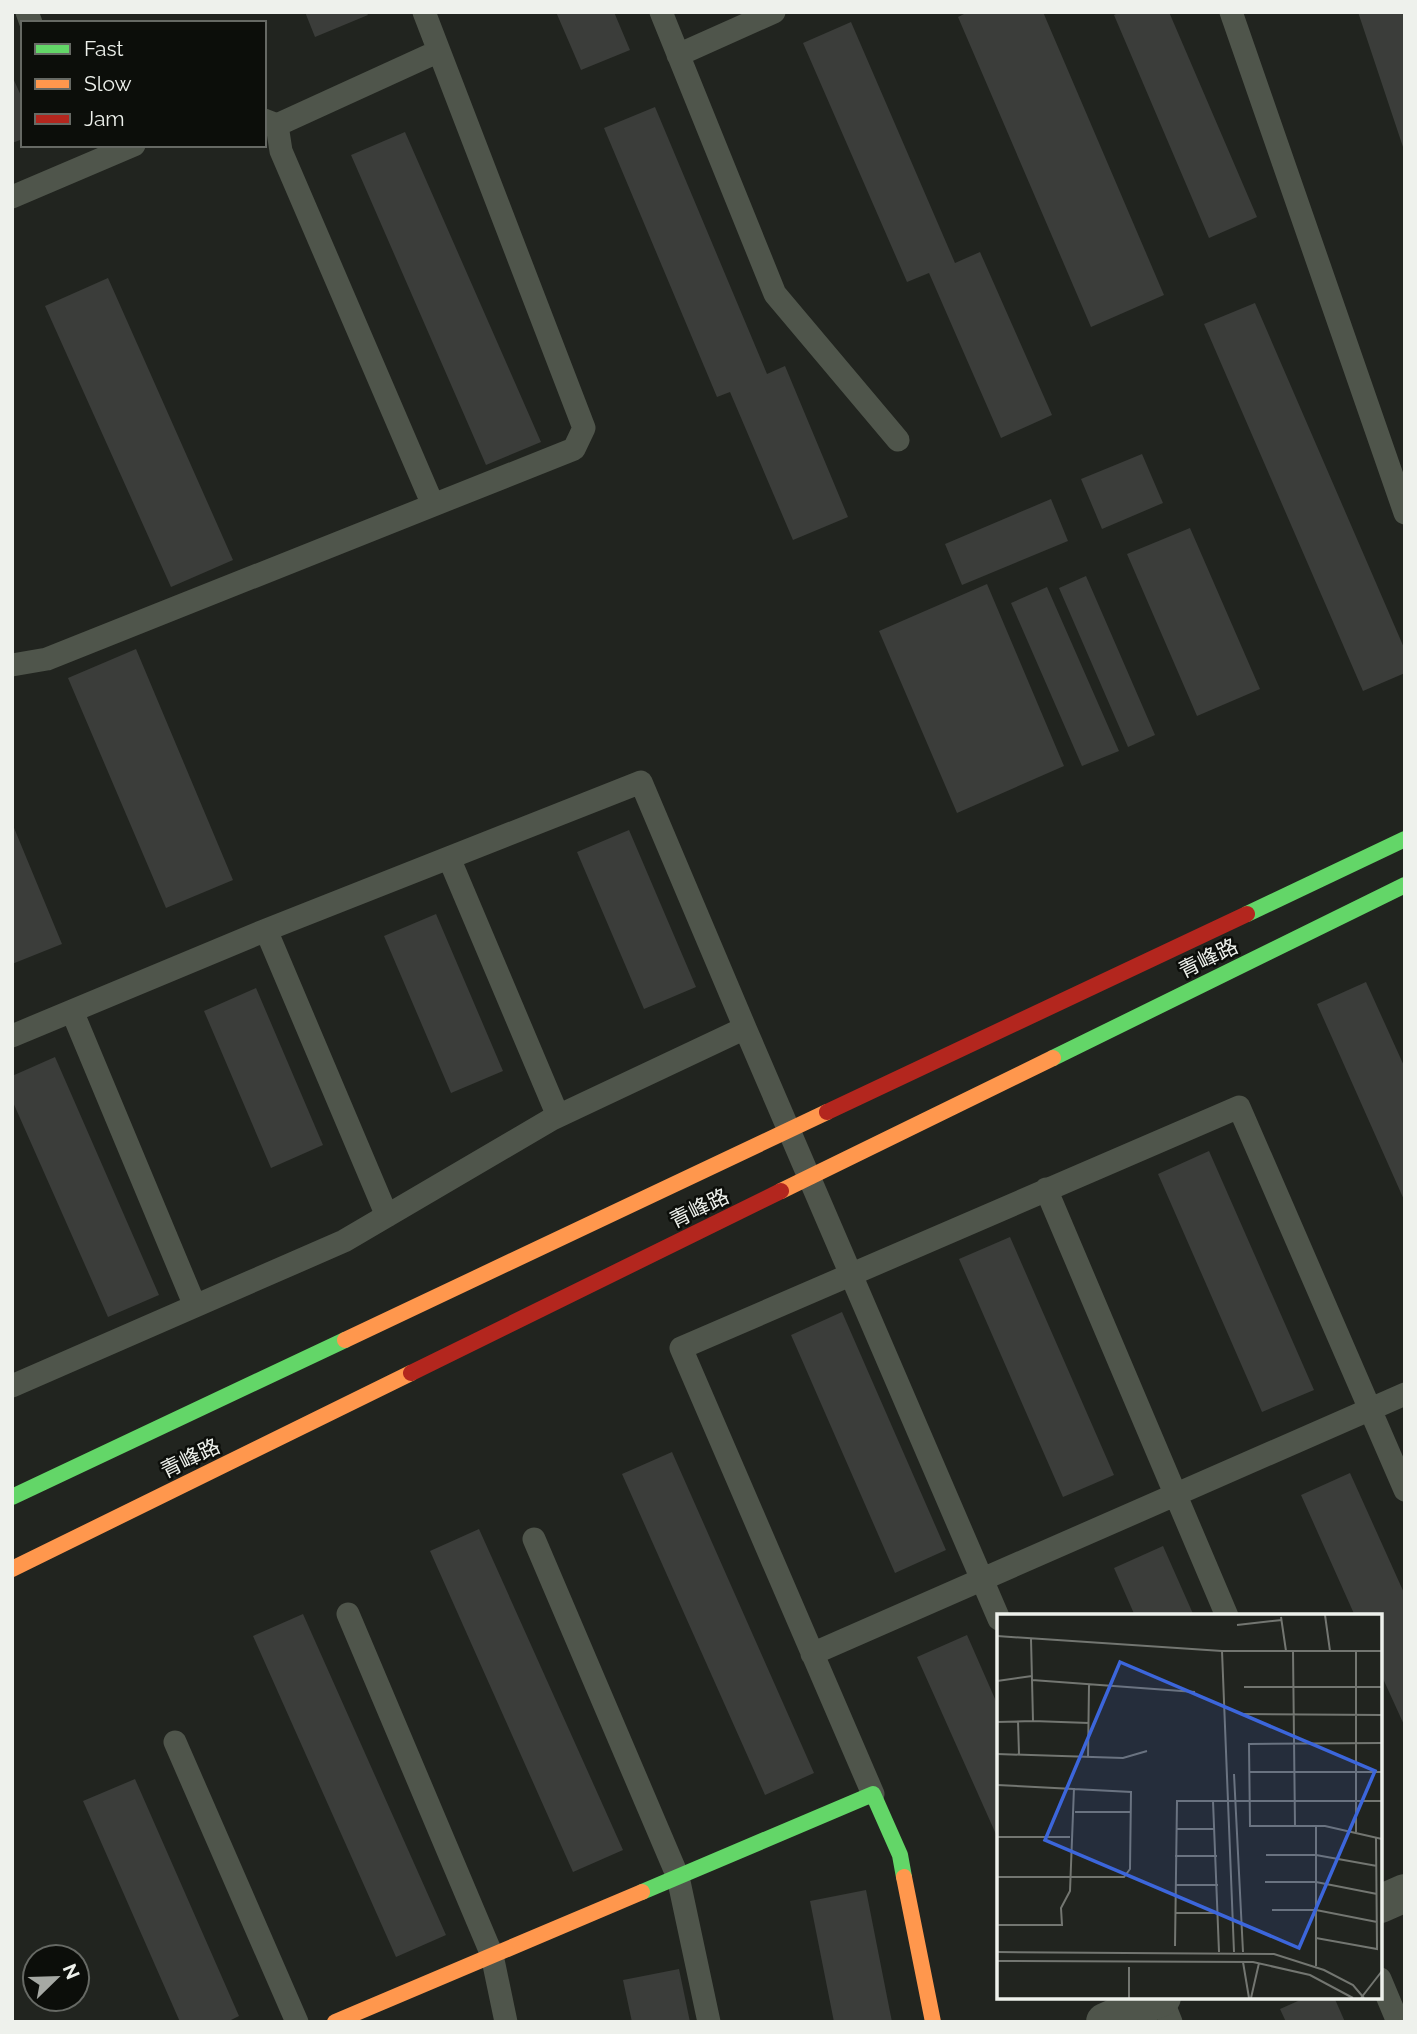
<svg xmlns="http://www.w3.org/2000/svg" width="1417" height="2034" font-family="Raleway,'Noto Sans SC',sans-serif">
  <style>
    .building { fill: #3b3d3a }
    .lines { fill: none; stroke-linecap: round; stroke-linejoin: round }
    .lane { stroke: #4f554b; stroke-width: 23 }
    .street { stroke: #4f554b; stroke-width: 38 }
    .fast { stroke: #63d668; stroke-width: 16 }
    .slow { stroke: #ff974d; stroke-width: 16 }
    .jam { stroke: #b3261e; stroke-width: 16 }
    .labels { text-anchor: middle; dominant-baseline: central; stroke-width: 5; stroke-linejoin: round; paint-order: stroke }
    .street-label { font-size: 21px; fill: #eef1ec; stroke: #0c0e0a }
    .inset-road { fill: none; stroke: #737671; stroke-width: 2 }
    .view { fill: #3c66db; fill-opacity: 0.15; stroke: #3c66db; stroke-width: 3.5 }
    .inset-edge { fill: none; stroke: #eef1ec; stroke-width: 3.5 }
  </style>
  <rect width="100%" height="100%" fill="#21241f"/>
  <path class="building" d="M305 12H366L368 15 315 37Z
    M556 12H614L630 50 581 70Z
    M968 12H1043L1164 295 1091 327 958 17Z
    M1120 12H1169L1257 217 1209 238 1114 15Z
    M1358 12H1405V150H1404Z
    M851 22 955 263 980 252 1052 415 1001 438 929 273 907 282 803 43Z
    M12 76 23 100V139L12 143Z
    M655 107 767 374 785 366 848 517 793 540 730 392 717 397 604 128Z
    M405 132 541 442 486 465 351 155Z
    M108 278 233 560 171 587 45 306Z
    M1255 303 1405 650V673L1363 691 1204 324Z
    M1142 454 1163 503 1102 529 1081 479Z
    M1051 499 1068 541 962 585 945 544Z
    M1190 528 1260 689 1197 716 1127 554Z
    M1086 576 1155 735 1128 747 1059 588Z
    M987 584 1064 766 957 813 879 631Z
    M1047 587 1119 751 1082 766 1011 603Z
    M136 649 233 880 166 908 68 678Z
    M12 823 62 944 12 964Z
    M629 830 696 987 644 1009 577 852Z
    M436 914 503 1071 451 1093 384 936Z
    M1366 982 1405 1068V1202L1317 1004Z
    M256 988 323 1145 271 1168 204 1011Z
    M55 1057 159 1295 108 1317 12 1100V1076Z
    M1209 1151 1314 1390 1262 1412 1158 1174Z
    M1010 1237 1114 1475 1063 1497 959 1259Z
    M842 1312 946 1550 895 1573 791 1335Z
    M672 1452 814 1773 765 1795 622 1474Z
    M1350 1473 1405 1595V1727L1380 1672V1616H1355L1301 1495Z
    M479 1529 623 1850 573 1872 430 1551Z
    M1163 1546 1194 1616H1135L1114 1568Z
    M303 1614 446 1935 396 1957 253 1636Z
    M967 1635 999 1708V1841L917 1657Z
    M135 1779 239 2016 227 2022H180L83 1801Z
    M866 1890 892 2022H834L810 1901Z
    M679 1969 690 2022H632L623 1980Z
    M1307 1997H1334L1345 2022H1286L1280 2009Z"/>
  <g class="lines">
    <path class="lane" d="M27 12 31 23
      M661 12 775 294 898 440
      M1231 12 1405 513
      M678 55 774 12
      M264 120 277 125 439 51
      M277 125 281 151 433 505
      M12 197 134 145
      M12 665 47 659 574 449 584 428 424 12
      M449 858 558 1116
      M266 930 387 1216
      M72 1011 195 1306
      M12 1036 266 930 641 782 745 1028
      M1046 1189 1227 1616
      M12 1386 344 1241 552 1119 745 1028 999 1619
      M534 1539 678 1877 709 2022
      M348 1614 492 1955 506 2022
      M812 1654 1405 1394
      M175 1742 297 2022
      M873 1794 681 1348 1239 1107 1405 1490
      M1380 1979 1398 2022
      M1161 1997 1171 2022"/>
    <path class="street" d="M1380 1904 1405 1893
      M1105 2022 1162 1997"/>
    <path class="fast" d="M1247 914 1405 839
      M1053 1058 1405 885
      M12 1497 345 1340
      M642 1892 873 1794 900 1855 904 1877"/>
    <path class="slow" d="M781 1191 1053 1058
      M345 1340 827 1112
      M12 1569 411 1373
      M904 1877 933 2022
      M335 2022 642 1892"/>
    <path class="jam" d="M827 1112 1247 914
      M411 1373 781 1191"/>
  </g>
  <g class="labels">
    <g class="street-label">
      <text transform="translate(1208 958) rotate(-26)">青峰路</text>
      <text transform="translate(699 1208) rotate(-26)">青峰路</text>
      <text transform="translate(190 1458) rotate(-26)">青峰路</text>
    </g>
  </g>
  <g transform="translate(997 1614)">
    <rect width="385" height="385" fill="#21241f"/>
    <path class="inset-road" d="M328 1 333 37M385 1V37M284 3 289 37M240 11 285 6M0 22 225 37M296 37 298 212M359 37V218M35 66 198 78M0 67 35 62M247 73H385M245 100 385 101M21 107 22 140M36 107 92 109M0 108 36 107 34 25M385 129 252 130 253 212H328L385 225M0 140 126 144 150 137M91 144 92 71M252 158H385M237 160 246 338M0 171 134 178 133 255 127 263H0M78 198H134M319 212V352M179 215H217M0 223H73M269 241H319L380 252M178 242H220M268 268H319L380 280M178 271H221M275 296H319L380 308M178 299H222M0 311H65L64 294 73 277 77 174M319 324 380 335 379 223M178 332 180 187H216M0 338 277 340 327 356 356 371 367 384M222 338 216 187H385M237 338 225 37H385M0 347 256 348 313 361 356 384M246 348 252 384M132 353V384M254 384 262 349M364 384 385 357"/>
    <path class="view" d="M123 48 378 157 302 334 48 226Z"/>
    <rect width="385" height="385" class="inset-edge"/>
  </g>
  <rect width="1417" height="2034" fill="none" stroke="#eef1ec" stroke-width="28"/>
  <rect x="21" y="21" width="245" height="126" fill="#0c0e0a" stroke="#666964" stroke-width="2"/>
  <rect x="35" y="44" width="35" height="10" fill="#63d668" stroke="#666964" stroke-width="2"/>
  <text x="84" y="56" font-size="21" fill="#eef1ec">Fast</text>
  <rect x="35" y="79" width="35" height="10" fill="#ff974d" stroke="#666964" stroke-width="2"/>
  <text x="84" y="91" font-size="21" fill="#eef1ec">Slow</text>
  <rect x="35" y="114" width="35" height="10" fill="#b3261e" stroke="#666964" stroke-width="2"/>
  <text x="84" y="126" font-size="21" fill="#eef1ec">Jam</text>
  <g transform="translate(56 1978) rotate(67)"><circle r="33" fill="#0c0e0a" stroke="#666964" stroke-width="2"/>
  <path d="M0-5L12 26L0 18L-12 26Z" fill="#a6a9a4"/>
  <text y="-10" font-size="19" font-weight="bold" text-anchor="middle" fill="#eef1ec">N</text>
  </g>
</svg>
